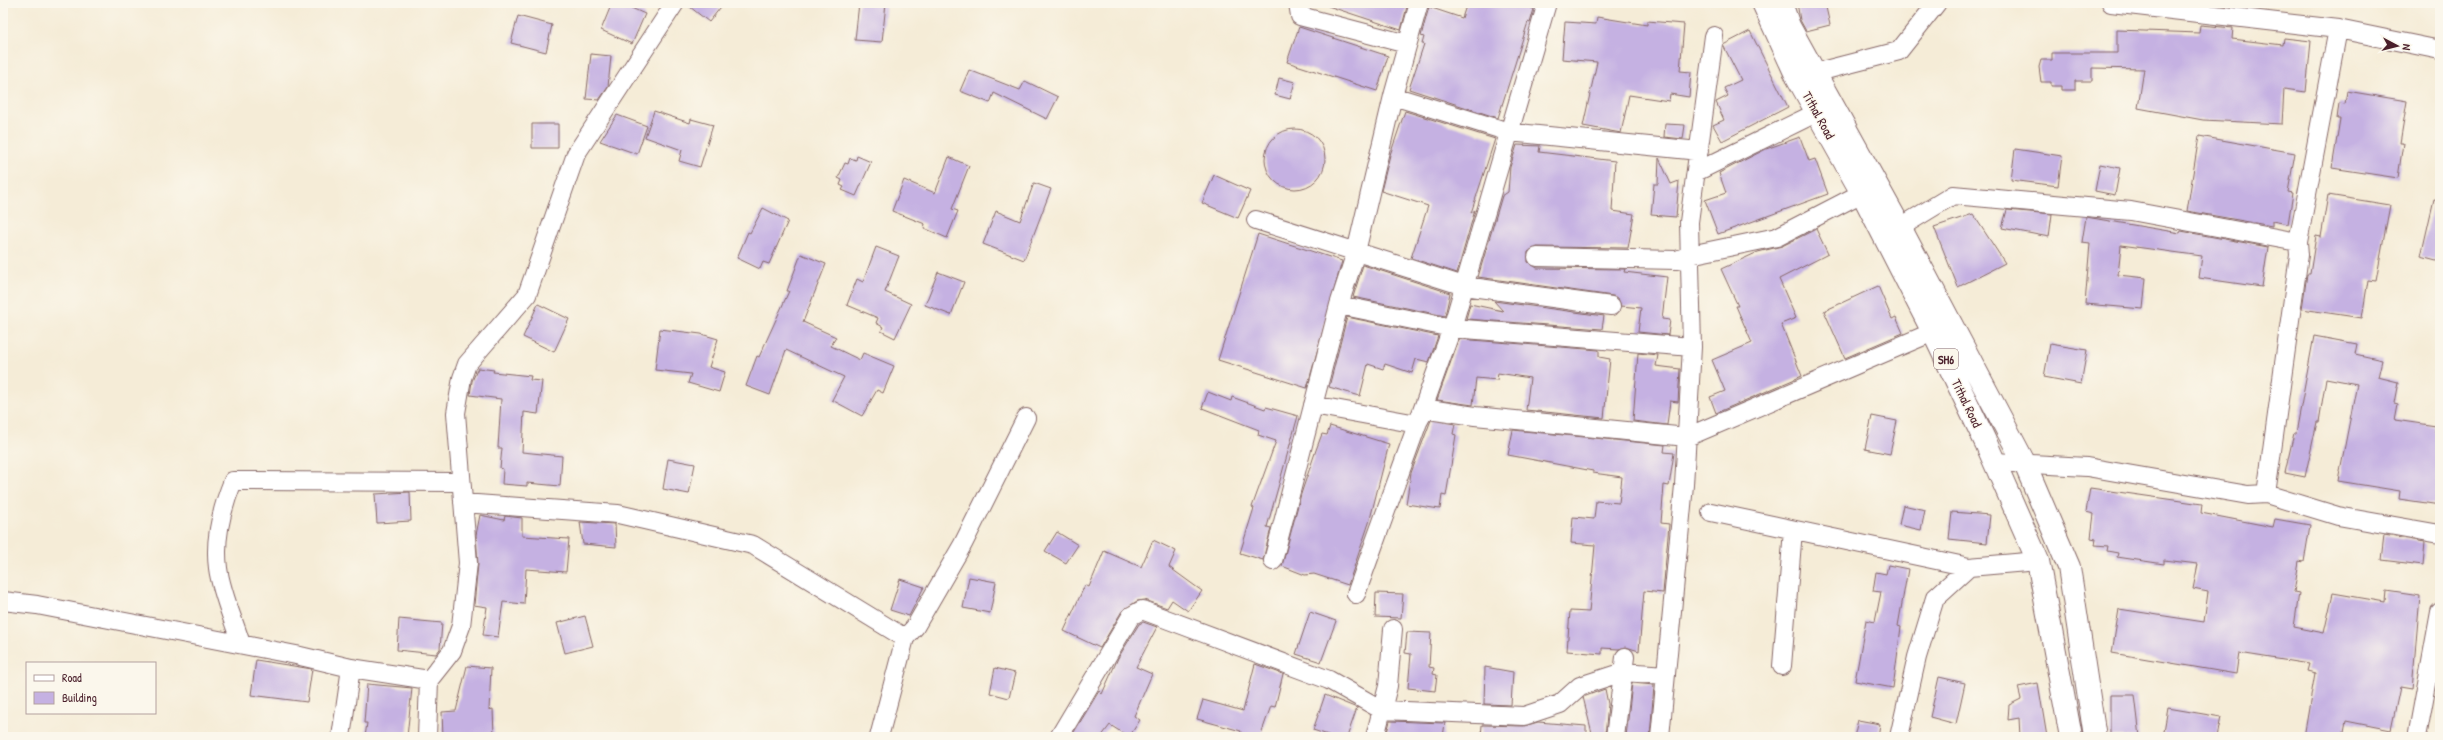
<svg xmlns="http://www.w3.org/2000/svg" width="2443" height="740" font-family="'Patrick Hand',sans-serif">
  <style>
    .building { fill: #c5b1e2 }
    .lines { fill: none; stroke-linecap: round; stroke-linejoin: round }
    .street-casing { stroke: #866767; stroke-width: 20 }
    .primary-casing { stroke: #866767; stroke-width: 24 }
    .street { stroke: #fff; stroke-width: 18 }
    .primary { stroke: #fff; stroke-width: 22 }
    .labels { text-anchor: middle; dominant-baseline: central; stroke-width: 3; stroke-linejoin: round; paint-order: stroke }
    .shield { fill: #fbf7ec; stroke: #7f6065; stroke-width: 1 }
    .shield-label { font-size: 12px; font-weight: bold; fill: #4a1f2b }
    .street-label { font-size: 13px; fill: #4a1f2b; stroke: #fbf7ec }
  </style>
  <rect width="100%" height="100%" fill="#fbf7ec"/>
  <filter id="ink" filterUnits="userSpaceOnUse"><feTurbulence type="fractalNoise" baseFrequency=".025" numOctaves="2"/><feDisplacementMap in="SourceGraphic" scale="8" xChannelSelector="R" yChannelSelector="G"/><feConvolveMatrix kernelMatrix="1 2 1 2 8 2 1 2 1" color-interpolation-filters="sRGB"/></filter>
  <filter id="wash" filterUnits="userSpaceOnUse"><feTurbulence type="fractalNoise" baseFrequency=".012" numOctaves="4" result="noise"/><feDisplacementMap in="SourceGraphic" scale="16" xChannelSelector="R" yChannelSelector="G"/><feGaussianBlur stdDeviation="0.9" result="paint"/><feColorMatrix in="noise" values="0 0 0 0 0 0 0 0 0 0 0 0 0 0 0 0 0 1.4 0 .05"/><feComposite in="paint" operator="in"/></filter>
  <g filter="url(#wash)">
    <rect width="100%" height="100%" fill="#f5ecd7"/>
    <g id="blocks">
      <path class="building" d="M612 3H620L645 14 632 44 601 30Z
        M685 3H724L709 22Z
        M859 3H886L882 42 855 40Z
        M1328 3H1408L1401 30 1328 6Z
        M1467 3H1533L1531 8 1534 9 1530 23 1528 22 1498 118 1409 89 1424 44H1422L1424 37 1421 36 1429 7 1462 18Z
        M1797 3H1825L1830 25 1806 31 1800 20Z
        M518 16 552 25 546 52 511 43Z
        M1597 17 1647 25V21L1684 24 1680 71 1691 72 1689 97 1670 94 1669 101 1629 95 1621 133 1583 126 1597 62 1562 59 1565 22 1596 24Z
        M2200 25 2233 28 2232 39 2283 45 2284 38 2311 41 2306 92 2284 89 2282 124 2203 120 2138 108 2144 69 2092 68V81H2075V90H2061V86H2051V82H2041L2039 67 2041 60H2052V53H2117V30L2199 33Z
        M1299 27 1388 56 1377 91 1287 62Z
        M1750 31 1788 107 1722 141 1713 125 1724 120 1716 102 1728 96 1724 88 1741 80 1723 45Z
        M591 54 611 56 608 87 599 100 586 99Z
        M969 70 1020 90 1025 81 1058 97 1047 119 994 93 990 103 960 91Z
        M1279 78 1295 82 1290 99 1275 95Z
        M2347 91 2407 101 2400 143H2403L2398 178 2332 168 2340 119H2337L2339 103 2345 104Z
        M654 111 690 123 691 119 713 125 700 167 679 161 682 150 645 137Z
        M1405 111 1495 139 1471 213 1475 210 1457 273 1411 258 1428 206 1381 191 1390 155Z
        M617 115 647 126 637 154 600 141Z
        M532 124H558V148H532Z
        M1665 124 1685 125 1683 139 1664 137Z
        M1265 159a30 30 0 1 1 60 0a30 30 0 1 1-60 0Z
        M2199 136 2295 153 2288 192 2293 193 2288 224 2272 221V226L2187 211Z
        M1800 137 1809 161 1815 159 1828 194 1718 234 1705 200 1726 193 1719 173 1766 149Z
        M1517 145 1540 146 1539 152 1615 161 1612 211 1634 214 1628 248 1537 247 1528 252V262L1537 268 1625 269 1624 272 1667 277 1662 319 1670 320 1668 335 1638 332 1641 308 1621 306 1618 298 1613 296 1478 277 1502 196 1508 192 1510 167Z
        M2015 149 2062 156 2058 186 2011 180Z
        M857 156 871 162 856 196 842 190 844 187 840 185 842 180 838 178 845 163 848 164 850 158 856 160Z
        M949 157 969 166 952 209 958 211 947 238 924 228 925 224 892 211 904 180 935 193Z
        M1659 158 1671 184 1679 181 1676 217 1651 215 1654 184H1658Z
        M2100 164 2120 168 2115 195 2095 191Z
        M1214 175 1250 191 1238 218 1202 203Z
        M1034 183 1051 189 1024 260 983 244 996 211 1020 221Z
        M2328 195 2390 205 2376 281 2368 280 2362 318 2302 309 2307 274H2310L2316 236 2321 237Z
        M2434 199 2440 200V261L2421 256Z
        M763 208 788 221 769 264 763 262 760 269 737 258 748 232 750 233Z
        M2007 210 2052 214 2049 237 2002 228Z
        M1973 214 2005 263 1958 287 1934 227Z
        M2086 217 2180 233 2181 231 2268 247 2262 287 2199 278 2202 256 2121 245 2118 275 2146 278 2143 309 2085 304 2090 243 2082 242Z
        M1816 229 1828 254 1779 279 1796 318 1781 324 1802 376 1716 413 1710 397 1725 391 1712 360 1752 343 1736 306H1738L1721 269 1758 252 1782 246Z
        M1258 234 1342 261 1307 388 1218 360Z
        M876 247 899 256 885 292 911 304 895 338 881 331 883 327 876 323 878 318 847 305 857 279 863 282Z
        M801 254 826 264 803 322 836 337 831 346 860 360 863 353 894 366 883 393 877 390 862 416 832 400 844 377 786 350 770 395 746 386 757 356 759 357 789 291H787Z
        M1363 265 1450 293 1445 316 1353 297Z
        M938 272 964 282 951 315 925 305Z
        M1878 286 1892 319 1896 317 1903 333 1845 358 1824 311Z
        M1494 301 1604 316 1602 329 1466 319 1470 304 1503 311Z
        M538 304 569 319 554 352 523 337Z
        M1347 317 1438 336 1429 362 1416 359 1412 373 1385 364 1383 369 1368 364 1360 396 1329 387Z
        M660 329 701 334 718 339 709 367 725 372 719 392 688 383 691 374 655 370Z
        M2314 336 2357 344 2355 354 2382 360 2378 377 2398 382 2394 403 2398 404 2395 420 2436 426 2435 431H2440V505L2399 499 2400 491 2338 481 2357 384 2326 378 2319 422H2317L2305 477 2285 473 2294 433H2296Z
        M1459 339 1599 350V357L1610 359 1604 418 1526 410 1530 378 1498 373 1497 380 1476 378 1473 405 1437 400Z
        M2050 344 2087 350 2081 384 2044 377Z
        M1638 353 1658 355 1656 366 1680 369 1678 402 1670 401 1667 425 1633 421Z
        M478 368 494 370 493 372 531 376 530 380 542 381 538 414 524 412 522 452 562 456 560 486 527 483V486L502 484 503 469 500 468 502 448H498L501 399 470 395 472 381Z
        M1208 392 1231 401 1232 397 1265 409 1266 407 1298 416 1267 527 1271 528 1263 560 1240 553 1254 508 1252 507 1276 441 1258 435 1259 430 1202 408Z
        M1872 416 1897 421 1890 454 1865 449Z
        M1431 420 1455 424 1453 434 1456 435 1446 496 1442 495 1440 509 1406 504 1411 473Z
        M1330 426 1389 444 1369 523 1348 585 1314 574 1305 575 1282 566 1301 494 1316 450 1322 434 1327 435Z
        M1513 430 1665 445 1664 452 1674 453 1669 486 1664 485 1661 523 1669 524 1663 593 1644 591 1639 651 1626 647 1619 649 1602 648V654L1567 651 1570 611 1589 612 1595 545 1571 543 1573 517 1594 519 1596 501 1619 503 1622 477 1593 473V471L1508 455Z
        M668 459 695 464 689 494 663 489Z
        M2090 488 2202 504 2201 513 2273 527 2275 519 2310 525 2304 562 2299 561 2294 592 2299 593 2294 627 2324 633 2333 593 2385 602 2386 591 2420 596 2412 689 2400 687 2391 730 2346 721 2343 737H2304L2315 673 2307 671 2309 664 2239 653 2236 674 2112 653 2119 609 2204 622 2208 592 2193 589 2198 564 2164 560V564L2117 557 2118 553 2107 551 2108 546 2095 545 2096 539 2091 538 2094 514 2086 512Z
        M410 492 411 521 377 523 375 494Z
        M1903 505 1925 510 1921 530 1899 525Z
        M1952 512 1990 515 1987 543 1949 539Z
        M480 515 504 520 505 516 522 518V536L569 539 566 572 526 569 524 604 503 602 498 637 483 635 487 607 474 605 478 564 476 535Z
        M580 522 615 524 616 547 583 544Z
        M1057 532 1078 545 1066 563 1045 551Z
        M2384 535 2425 542 2423 565 2381 560Z
        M1153 540 1176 551 1169 567 1202 591 1188 611 1172 600 1167 608 1145 600 1137 601 1122 611 1100 648 1064 631 1085 585 1089 587 1104 551 1141 567Z
        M1888 565 1908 569 1898 626 1901 627 1893 688 1855 681 1866 620 1875 622 1881 592 1873 591 1876 572 1886 574Z
        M969 577 996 582 990 613 963 608Z
        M900 579 924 587 909 616 890 610Z
        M1376 593 1403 594 1401 618 1375 617Z
        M1310 612 1336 621 1321 662 1296 654Z
        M585 616 593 646 565 653 557 623Z
        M399 619 442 623 440 649 436 654 397 650Z
        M1143 622 1157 627 1136 667 1152 674 1134 716 1140 720 1129 737 1110 725 1101 737H1071L1099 691 1102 694 1118 658 1139 624Z
        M1407 632 1431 633 1429 667 1434 668 1433 674 1437 675 1435 691 1408 688 1411 654 1405 653Z
        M256 660 312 669 307 702 251 695Z
        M1255 664 1283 674 1275 707 1271 706 1260 737H1239L1241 731 1197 719 1203 700 1243 711Z
        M467 666 491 668 489 710 493 709 494 735 443 737 442 712 456 711Z
        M1485 667 1513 672 1511 705 1484 704Z
        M995 668 1015 673 1009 698 990 693Z
        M1939 677 1965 683 1956 724 1930 717Z
        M1632 683 1654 685 1650 737H1626Z
        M2038 683 2047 737H2020L2019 718 2008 720 2009 705 2021 699 2018 687Z
        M367 684 412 688 407 737H365L367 723H364Z
        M1605 689 1608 704 1605 737H1593L1583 697Z
        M1325 695 1357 708 1347 737H1334L1313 730Z
        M2110 695H2135L2140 737H2110Z
        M2168 708 2221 717 2217 737H2163Z
        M1858 720 1880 724 1878 737H1854Z
        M1390 721 1445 723 1443 737 1386 736Z
        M1538 722 1586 726V737H1481L1482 725 1524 726Z"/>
    </g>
  </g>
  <g filter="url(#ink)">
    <use href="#blocks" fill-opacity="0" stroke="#866767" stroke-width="1"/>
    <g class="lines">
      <defs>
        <path id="street" d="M1298 3 1300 16 1407 44
          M2111 3 2338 29 2440 50
          M1802 76 1899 51 1937 3
          M1393 96 1509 132 1699 151
          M1696 172 1818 112
          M1256 220 1464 286 1611 306
          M1889 234 1953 195 2131 211 2298 242
          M1537 257 1677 260 1690 255 1777 237 1862 193
          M1339 305 1452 328 1692 347
          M1313 405 1417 424 1423 413 1429 409 1475 416 1687 437 1933 332
          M1995 462 2087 467 2248 495 2266 494 2338 516 2440 534
          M2266 494 2299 255 2298 242 2338 29
          M463 503 618 514 753 545 905 638
          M1711 512 1969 567
          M1273 561 1339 305 1356 252 1393 96 1419 3
          M1356 594 1452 328 1547 3
          M3 601 37 605 296 655 351 668 429 680
          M241 644C234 621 221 592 218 568 214 538 222 508 233 481L461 482
          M1782 666 1793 530
          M2418 732 2440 612
          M341 737 351 668
          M427 737 429 680 452 651 461 626 468 563 456 413 462 378 467 364 527 295 576 154 675 3
          M879 737 905 638 915 627 963 544 1026 418
          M1059 737 1131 616 1142 610 1329 680 1382 710 1524 716 1560 704 1580 686 1623 672 1666 675
          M1375 737 1388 686 1393 629
          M1615 737 1625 657
          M1660 737 1684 485 1692 347 1689 222 1714 36
          M1899 737 1917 657 1935 598 1969 567 2038 561"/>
        <path id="primary" d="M1763 3 1797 77 1862 193 1933 332 1986 443 2038 561 2071 737
          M1781 3 1789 26 1900 227 2025 464 2069 567 2095 737"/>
      </defs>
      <use href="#street" class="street-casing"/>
      <use href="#primary" class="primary-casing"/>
      <use href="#street" class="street"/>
      <use href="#primary" class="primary"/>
    </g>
  </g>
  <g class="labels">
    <rect class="shield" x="1934" y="349" width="24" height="20" rx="3"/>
    <g class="shield-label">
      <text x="1946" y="359">SH6</text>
    </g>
    <g class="street-label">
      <text transform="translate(1819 115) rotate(61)">Tithal Road</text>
      <text transform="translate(1967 403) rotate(64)">Tithal Road</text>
    </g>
  </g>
  <rect width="2443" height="740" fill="none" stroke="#fbf7ec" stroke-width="16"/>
  <rect x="26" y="662" width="130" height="52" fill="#fbf7ec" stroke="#b4a19f"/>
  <rect x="34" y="675" width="20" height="6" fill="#ffffff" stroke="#b4a19f"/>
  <text x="62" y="682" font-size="12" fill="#4a1f2b">Road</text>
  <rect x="34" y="692" width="20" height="12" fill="#c5b1e2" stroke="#b4a19f"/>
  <text x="62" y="702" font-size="12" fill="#4a1f2b">Building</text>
  <g transform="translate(2397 46) rotate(97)" stroke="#fbf7ec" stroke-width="3" paint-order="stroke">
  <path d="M0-3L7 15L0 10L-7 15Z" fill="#4a1f2b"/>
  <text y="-6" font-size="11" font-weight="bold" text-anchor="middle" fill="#4a1f2b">N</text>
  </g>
</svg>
